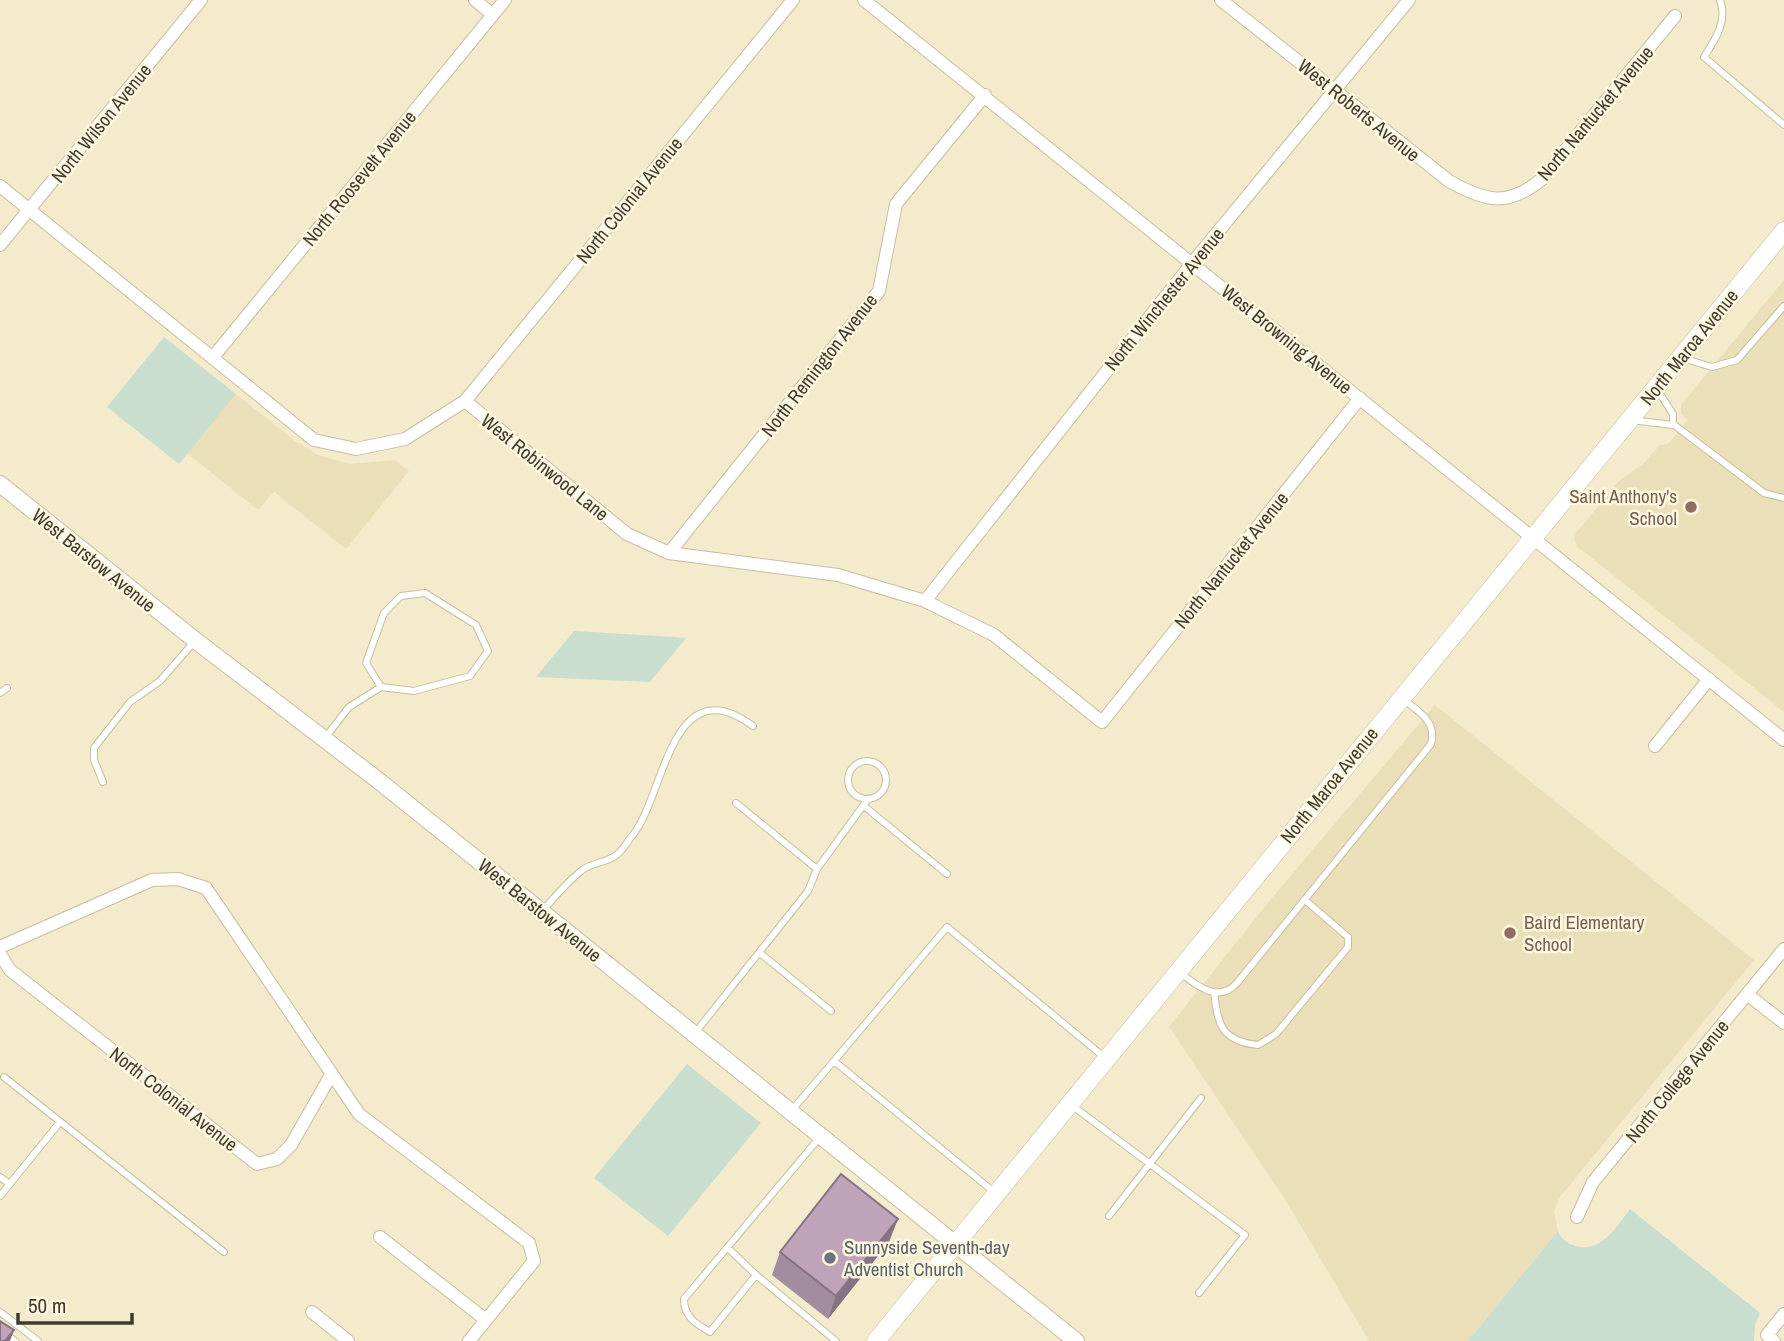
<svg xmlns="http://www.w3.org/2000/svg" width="1784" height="1341" font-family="'Archivo Narrow',sans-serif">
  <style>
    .built { fill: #eadfb9 }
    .green { fill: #cadecf }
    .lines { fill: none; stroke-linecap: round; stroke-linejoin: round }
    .service-casing { stroke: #c6bea0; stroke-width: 8 }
    .minor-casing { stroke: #c6bea0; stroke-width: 14 }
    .tertiary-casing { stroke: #c6bea0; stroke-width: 18 }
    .secondary-casing { stroke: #c6bea0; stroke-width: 19 }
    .service { stroke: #fff; stroke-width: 6 }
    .minor { stroke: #fff; stroke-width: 12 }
    .tertiary { stroke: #fff; stroke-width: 16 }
    .secondary { stroke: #fff; stroke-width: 18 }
    .wall { fill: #a38c9f }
    .shaded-wall { fill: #857282 }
    .building { fill: #bea3b9; stroke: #857282; stroke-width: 2 }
    .education-dot { fill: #8d6e63; stroke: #fff8df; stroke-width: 2.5 }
    .worship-dot { fill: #6b7280; stroke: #fff8df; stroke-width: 2.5 }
    .labels { text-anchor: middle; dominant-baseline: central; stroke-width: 5; stroke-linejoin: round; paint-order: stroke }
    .street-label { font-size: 19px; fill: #3f3b2f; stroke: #fff8df }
    .education-label { font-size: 19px; fill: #785e54; stroke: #fff8df; text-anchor: end }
    .worship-label { font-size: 19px; fill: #5b616d; stroke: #fff8df; text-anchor: start }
  </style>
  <rect width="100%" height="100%" fill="#f3ebcc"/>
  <path class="built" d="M1784 280V712L1578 547 1574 540 1576 533 1620 480 1643 464 1660 445 1668 444 1688 420 1681 413V405Z
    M236 394 295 441 318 455 350 464 394 460 409 471 346 549 274 492 258 510 187 453Z
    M1435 705 1754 960 1560 1197 1554 1211 1558 1231 1468 1341H1369L1288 1204 1169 1027 1266 905Z"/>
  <path class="green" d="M164 337 236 394 179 464 107 407Z
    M574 631 674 637 686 638 650 682 536 677Z
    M687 1064 761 1123 668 1236 594 1178Z
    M1630 1209 1760 1313 1755 1325 1754 1341H1468L1558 1231C1560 1237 1566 1243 1573 1245 1601 1255 1616 1227 1630 1209Z"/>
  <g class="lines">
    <defs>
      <path id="service" d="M1720 0C1728 21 1715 40 1704 57L1784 125
        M1682 358 1712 367 1737 360 1784 306
        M1631 420 1673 425V414L1657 389
        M1673 424 1764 493 1784 498
        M425 593 476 625 488 651 470 676 414 691 381 687 366 663 384 613 401 596Z
        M0 693 7 688
        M325 738 349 707 381 687
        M848 780a19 19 0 1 1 38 0a19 19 0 1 1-38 0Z
        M103 782 94 760V748L130 702 160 681 194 642
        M736 803 817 869
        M864 806 947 874
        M543 910C555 897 567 882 581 871 590 863 605 863 615 856 622 852 627 842 632 836 665 797 670 665 753 726
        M760 953 831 1011
        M1179 972C1196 985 1218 1004 1237 983L1431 744C1437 721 1419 712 1403 699
        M1214 992C1218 1025 1221 1041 1258 1045L1276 1034 1348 947V937L1305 900
        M695 1033 808 891 817 869 868 799
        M4 1077 224 1252
        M1070 1104 1245 1235 1199 1293
        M791 1111 834 1061
        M0 1177 10 1184
        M994 1192 834 1061 947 927 1104 1057
        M0 1196 60 1122
        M1109 1216 1201 1098
        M729 1249 756 1275 710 1332C696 1324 684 1317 684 1299L820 1137
        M756 1275 836 1341
        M0 1312 38 1341
        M0 1329 15 1341"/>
      <path id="minor" d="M475 0 493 15
        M864 0 1784 740
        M1221 0 1449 181C1486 202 1508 207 1542 179L1675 16
        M0 186 314 440 356 449 405 439 465 401 793 0
        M0 245 201 0
        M214 356 505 0
        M465 401 627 534 669 553 838 575 925 601 994 635 1102 722 1360 398
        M669 553 879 291 896 204 985 95
        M925 601 1193 262 1409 0
        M1655 746 1709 679
        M0 947 152 880 178 879 206 888 359 1114 529 1243 534 1261 486 1320
        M0 954 10 970 257 1164 277 1159 291 1145 331 1075
        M1747 994 1784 1023
        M1577 1217 1593 1182 1784 949
        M380 1237 486 1320 469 1341
        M312 1312 348 1341
        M1774 1341 1767 1335 1784 1314"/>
      <path id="tertiary" d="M0 484 195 640 379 781 1076 1341"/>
      <path id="secondary" d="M876 1341 1784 231"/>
    </defs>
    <use href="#service" class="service-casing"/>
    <use href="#minor" class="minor-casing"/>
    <use href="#tertiary" class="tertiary-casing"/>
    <use href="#secondary" class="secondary-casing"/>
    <use href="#service" class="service"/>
    <use href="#minor" class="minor"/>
    <use href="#tertiary" class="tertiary"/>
    <use href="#secondary" class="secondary"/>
  </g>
  <path class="wall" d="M889 1242 828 1319 772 1275 780 1252Z"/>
  <path class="shaded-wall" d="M898 1219 889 1242 828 1319 836 1296Z
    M14 1330 10 1341H5Z"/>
  <path class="building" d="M841 1174 898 1219 836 1296 780 1252Z
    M0 1321 14 1330 5 1341H0Z"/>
  <g class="education-dot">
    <circle cx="1691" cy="507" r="7"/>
    <circle cx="1510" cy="933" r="7"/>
  </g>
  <circle class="worship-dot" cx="830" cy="1258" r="7"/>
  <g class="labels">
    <g class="street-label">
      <text transform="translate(1359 110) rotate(39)">West Roberts Avenue</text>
      <text transform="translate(1595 113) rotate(-50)">North Nantucket Avenue</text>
      <text transform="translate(101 123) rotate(-51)">North Wilson Avenue</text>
      <text transform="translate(359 178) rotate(-51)">North Roosevelt Avenue</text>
      <text transform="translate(629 200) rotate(-51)">North Colonial Avenue</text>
      <text transform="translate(1164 299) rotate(-51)">North Winchester Avenue</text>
      <text transform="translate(1287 339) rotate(39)">West Browning Avenue</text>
      <text transform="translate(1689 347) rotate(-51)">North Maroa Avenue</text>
      <text transform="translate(819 365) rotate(-52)">North Remington Avenue</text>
      <text transform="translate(545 467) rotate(39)">West Robinwood Lane</text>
      <text transform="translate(94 560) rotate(39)">West Barstow Avenue</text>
      <text transform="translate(1231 560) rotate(-51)">North Nantucket Avenue</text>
      <text transform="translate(1329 785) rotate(-51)">North Maroa Avenue</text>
      <text transform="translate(540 910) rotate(39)">West Barstow Avenue</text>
      <text transform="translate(1677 1081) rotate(-51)">North College Avenue</text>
      <text transform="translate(174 1099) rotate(38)">North Colonial Avenue</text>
    </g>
    <g class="education-label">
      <text x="1677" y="496">Saint Anthony's<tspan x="1677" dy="22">School</tspan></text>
      <text x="1524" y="922" text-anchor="start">Baird Elementary<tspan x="1524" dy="22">School</tspan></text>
    </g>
    <g class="worship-label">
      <text x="844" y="1247">Sunnyside Seventh-day<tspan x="844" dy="22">Adventist Church</tspan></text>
    </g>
  </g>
  <path d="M18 1313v10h114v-10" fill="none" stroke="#3f3b2f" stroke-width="3.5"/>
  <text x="28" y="1313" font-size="21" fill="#3f3b2f" stroke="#fff8df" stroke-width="5" paint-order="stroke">50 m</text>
</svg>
